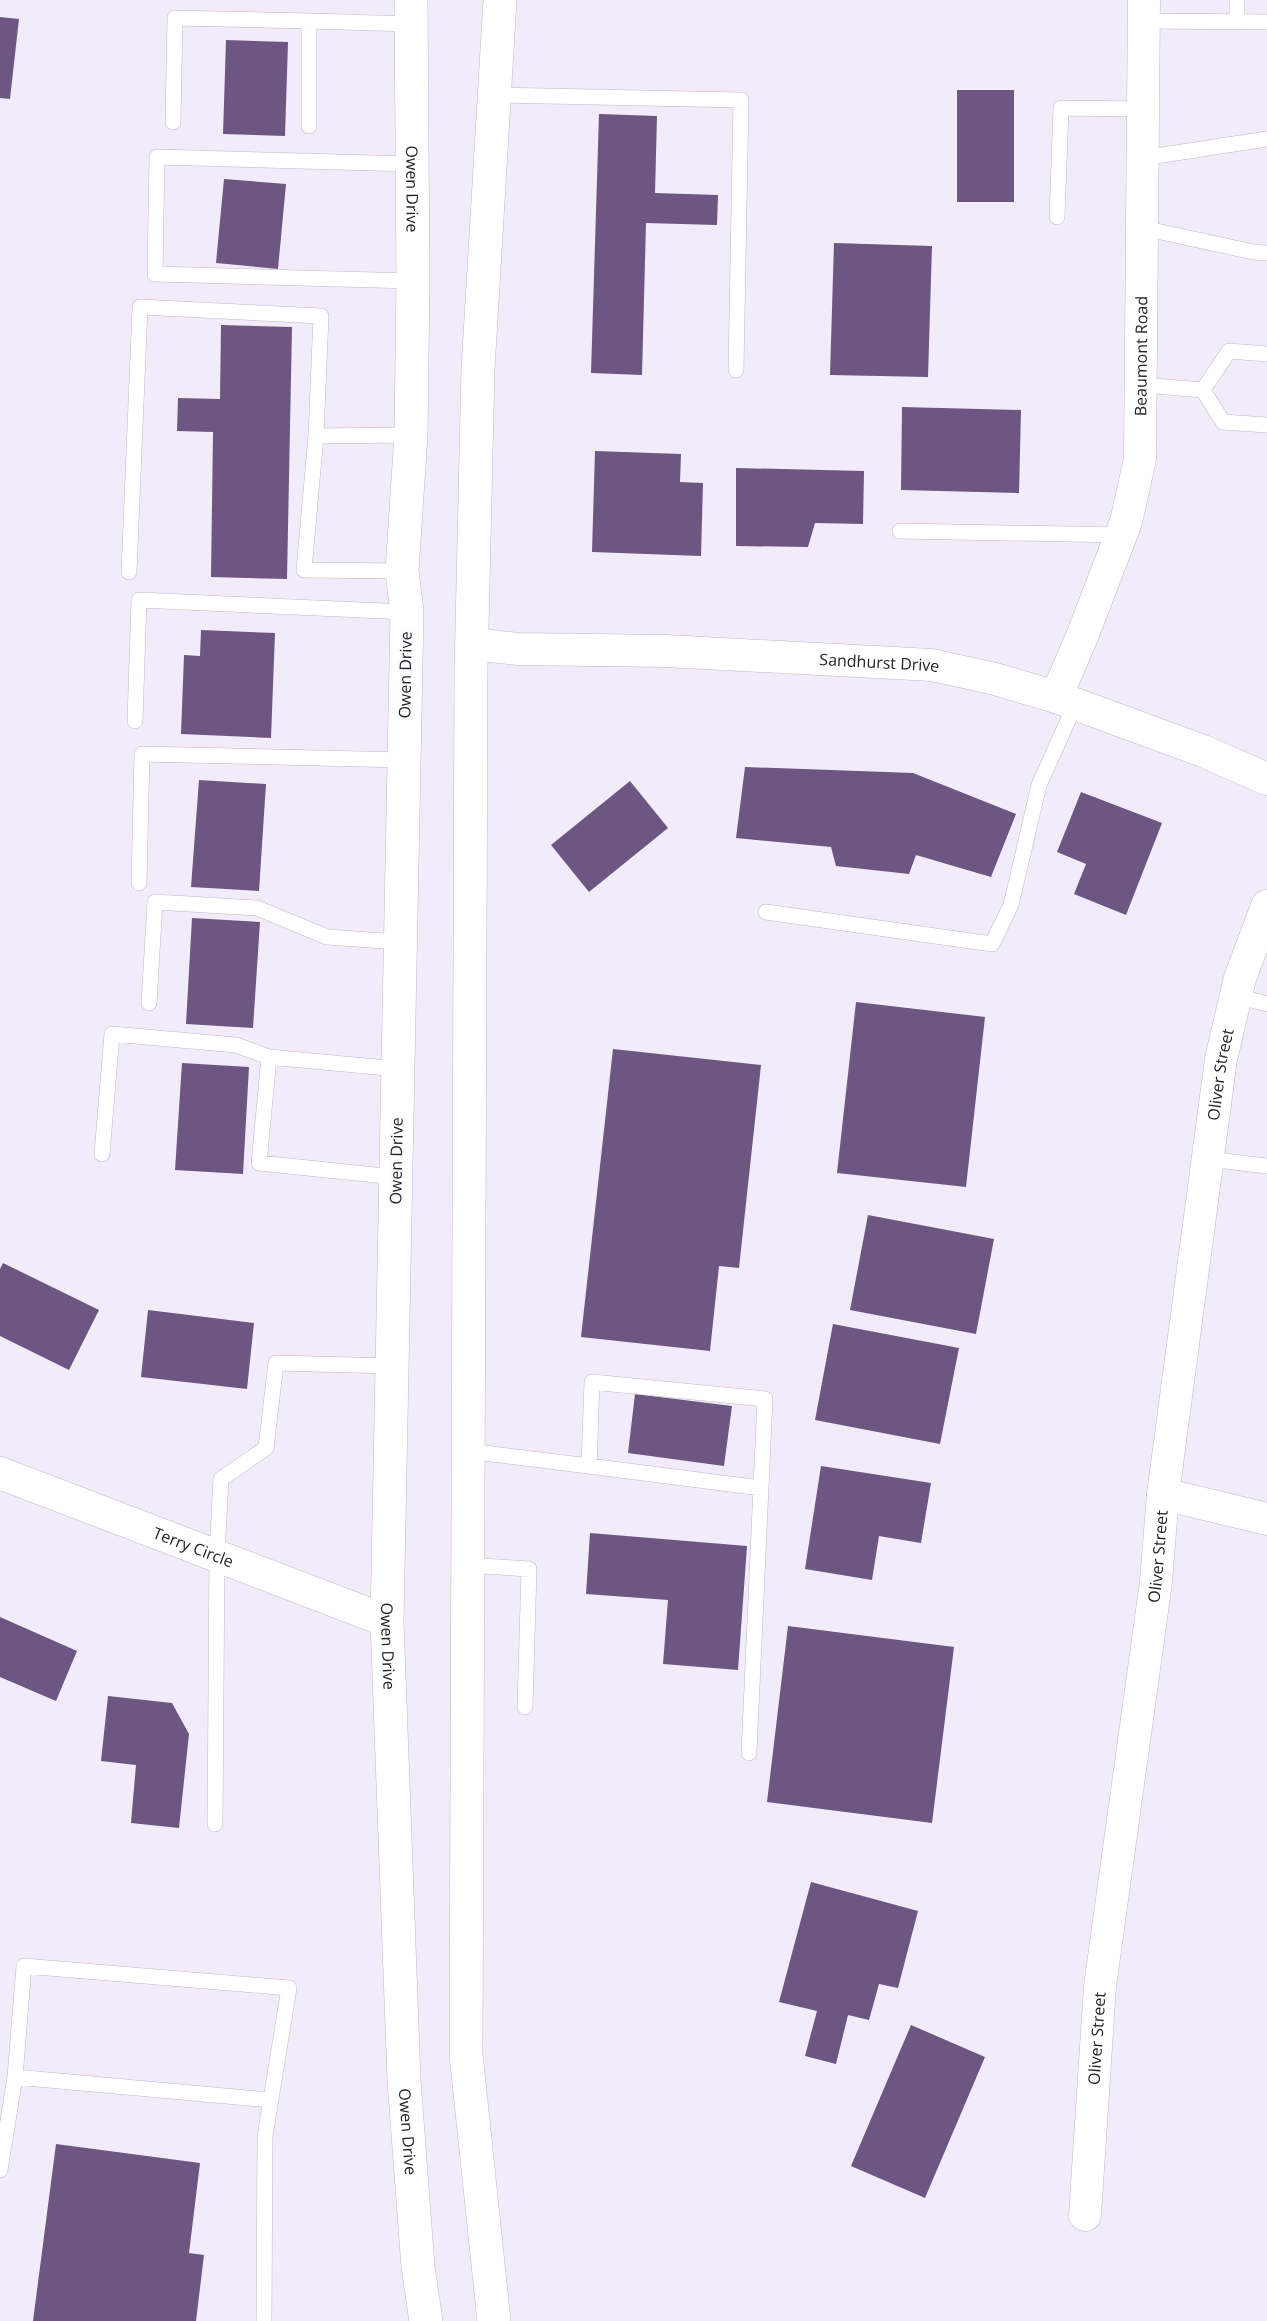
<svg xmlns="http://www.w3.org/2000/svg" width="1267" height="2321" font-family="'Open Sans',sans-serif">
  <style>
    .building { fill: #6d5682 }
    .lines { fill: none; stroke-linecap: round; stroke-linejoin: round }
    .service-casing { stroke: #bfb8c6; stroke-width: 16 }
    .minor-casing { stroke: #bfb8c6; stroke-width: 33 }
    .trunk-casing { stroke: #bfb8c6; stroke-width: 34 }
    .service { stroke: #fff; stroke-width: 15 }
    .minor { stroke: #fff; stroke-width: 32 }
    .trunk { stroke: #fff; stroke-width: 33 }
    .labels { text-anchor: middle; dominant-baseline: central; stroke-width: 6; stroke-linejoin: round; paint-order: stroke }
    .street-label { font-size: 16px; fill: #252227; stroke: #fcfbfd }
  </style>
  <rect width="100%" height="100%" fill="#f2ebf9"/>
  <path class="building" d="M0 17 19 19 10 99 0 98Z
    M226 40 288 42 285 136 223 134Z
    M957 90H1014V202H957Z
    M599 114 657 116 655 193 718 195 717 225 646 223 642 375 591 373Z
    M224 179 286 184 278 269 216 263Z
    M834 243 932 246 928 377 830 375Z
    M221 325 292 327 287 579 211 577 213 432 177 431 178 398 220 399Z
    M902 407 1021 410 1019 493 901 490Z
    M595 451 681 454 680 482 703 483 701 556 592 552Z
    M736 468 864 471 863 524 815 523 808 547 736 546Z
    M201 630 275 633 271 738 181 734 184 655 200 656Z
    M745 767 913 773 1016 814 991 877 916 855 909 874 836 866 831 847 736 838Z
    M199 780 266 784 259 891 191 887Z
    M630 781 668 828 589 892 551 845Z
    M1081 792 1162 823 1126 915 1074 894 1086 864 1057 852Z
    M192 918 260 922 253 1028 186 1024Z
    M856 1002 985 1017 966 1187 837 1173Z
    M613 1049 761 1065 739 1268 719 1266 710 1351 581 1337Z
    M182 1063 249 1067 243 1174 175 1170Z
    M868 1215 994 1239 976 1334 850 1310Z
    M3 1263 99 1310 69 1370 0 1336V1269Z
    M148 1310 254 1323 247 1389 141 1377Z
    M833 1324 959 1348 940 1444 815 1420Z
    M635 1394 732 1406 724 1466 628 1453Z
    M821 1466 931 1483 921 1543 879 1536 872 1580 805 1569Z
    M590 1533 747 1546 738 1670 663 1664 668 1600 586 1594Z
    M0 1617 77 1651 56 1701 0 1677Z
    M788 1626 954 1647 932 1823 767 1802Z
    M108 1696 172 1703 189 1734 179 1828 131 1823 136 1765 101 1761Z
    M811 1882 918 1911 898 1988 879 1984 869 2020 848 2015 836 2064 805 2056 817 2011 779 2002Z
    M911 2025 985 2057 925 2198 851 2166Z
    M56 2144 200 2163 189 2253 204 2255 196 2321H33Z"/>
  <g class="lines">
    <defs>
      <path id="service" d="M309 21 411 24
        M1144 21 1267 22
        M1237 22V0
        M494 95 741 100 736 370
        M173 122 175 18 309 21V126
        M1143 158 1267 139
        M412 164 157 157 155 274 413 281
        M1057 217 1061 108 1144 109
        M1143 228 1253 252 1267 253
        M1142 385 1203 390
        M1203 390 1229 351 1267 354
        M1203 390 1223 422 1267 425
        M316 436 411 435
        M900 531 1121 535
        M129 572 140 307 321 316 316 436 304 570 402 571
        M135 721 139 600 407 612
        M139 883 142 754 404 760
        M766 912 992 944 1011 905 1039 785 1075 705
        M1236 996 1267 1004
        M149 1003 155 902 257 908 327 937 400 942
        M102 1154 112 1034 236 1045 269 1057
        M1208 1159 1267 1166
        M395 1177 259 1163 269 1057 398 1069
        M468 1451 589 1466 592 1382 765 1399 749 1753
        M589 1466 761 1488
        M468 1565 529 1569 525 1707
        M215 1824 217 1555 221 1479 266 1448 276 1363 392 1366
        M0 2170 15 2077
        M264 2321 265 2136 289 1988 24 1966 15 2077 270 2100"/>
      <g id="minor">
        <path id="s1" d="M472 644 518 649 666 651 932 665 995 679 1056 697 1203 751 1267 779"/>
        <path id="s2" d="M1056 697 1083 634 1126 522 1140 459 1144 0"/>
        <path id="s3" d="M0 1473 387 1621"/>
        <path d="M1163 1494 1267 1519"/>
        <path id="s4" d="M1085 2215 1100 1986 1156 1582 1163 1494 1221 1059 1240 978 1267 906"/>
      </g>
      <g id="trunk">
        <path id="s5" d="M411 0 413 281 411 435 402 571 407 612 387 1621 404 2080 418 2267 426 2321"/>
        <path d="M494 2321 466 2054 471 670 478 369 500 0"/>
      </g>
    </defs>
    <use href="#service" class="service-casing"/>
    <use href="#minor" class="minor-casing"/>
    <use href="#trunk" class="trunk-casing"/>
    <use href="#service" class="service"/>
    <use href="#minor" class="minor"/>
    <use href="#trunk" class="trunk"/>
  </g>
  <g class="labels">
    <g class="street-label">
      <text stroke="none"><textPath href="#s5" startOffset="189">Owen Drive</textPath></text>
      <text stroke="none"><textPath href="#s2" startOffset="356">Beaumont Road</textPath></text>
      <text stroke="none"><textPath href="#s1" startOffset="408">Sandhurst Drive</textPath></text>
      <text transform="translate(405 675) rotate(-89)">Owen Drive</text>
      <text stroke="none"><textPath href="#s4" startOffset="1149">Oliver Street</textPath></text>
      <text transform="translate(396 1161) rotate(-89)">Owen Drive</text>
      <text stroke="none"><textPath href="#s3" startOffset="207">Terry Circle</textPath></text>
      <text stroke="none"><textPath href="#s4" startOffset="663">Oliver Street</textPath></text>
      <text stroke="none"><textPath href="#s5" startOffset="1647">Owen Drive</textPath></text>
      <text stroke="none"><textPath href="#s4" startOffset="177">Oliver Street</textPath></text>
      <text stroke="none"><textPath href="#s5" startOffset="2133">Owen Drive</textPath></text>
    </g>
  </g>
</svg>
